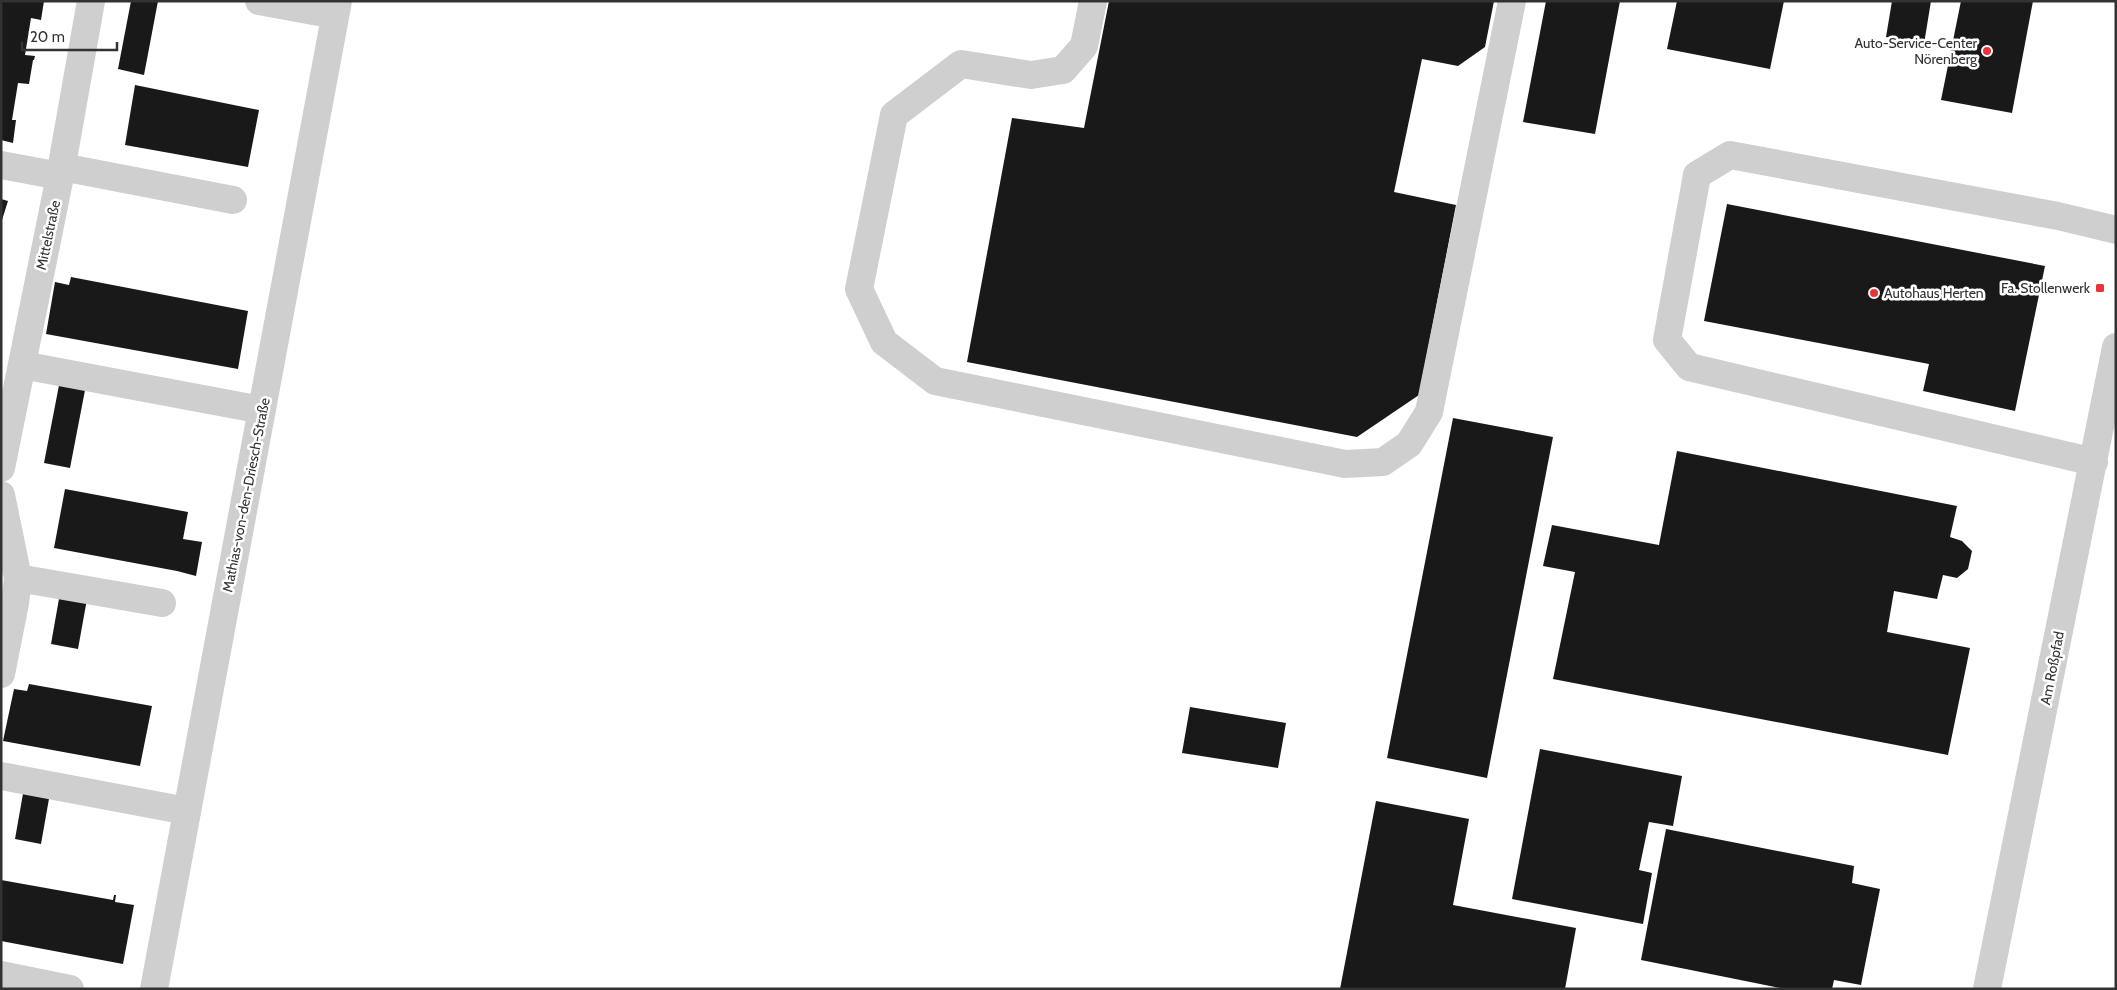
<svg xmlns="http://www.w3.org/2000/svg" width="2117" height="990" font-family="Cabin,sans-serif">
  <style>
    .building { fill: #191919 }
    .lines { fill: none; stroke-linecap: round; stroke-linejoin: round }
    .minor { stroke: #cfcfcf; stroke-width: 28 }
    .poi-dot { fill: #ea3338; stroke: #fff; stroke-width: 2 }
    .labels { text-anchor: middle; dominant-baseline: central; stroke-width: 5; stroke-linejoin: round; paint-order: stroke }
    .poi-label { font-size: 14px; fill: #323232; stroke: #fff; text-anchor: end }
    .street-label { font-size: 14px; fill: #323232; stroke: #fff }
  </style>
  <rect width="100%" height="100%" fill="#fff"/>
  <path class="building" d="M1 1H44L41 20 31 18 25 55 35 56 34 60H33L29 84 18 83 12 120H16L13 143 1 140Z
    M131 1H158L144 75 118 69Z
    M1109 1H1494L1485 47 1458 66 1422 59 1394 192 1456 205 1419 395 1357 437 967 362 1012 118 1084 128Z
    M1546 1H1620L1595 134 1523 122Z
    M1677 1H1784L1770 69 1667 49Z
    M1892 1H1931L1924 44 1886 37Z
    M1961 1H2033L2012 113 1941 100Z
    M135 85 259 110 248 167 125 145Z
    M1 199 8 201 2 220H1Z
    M1727 204 2045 266 2015 411 1923 391 1929 364 1704 321Z
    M71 277 248 311 238 369 46 334 55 282 69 285Z
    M60 380 86 385 70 468 44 463Z
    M1453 418 1553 437 1487 778 1387 758Z
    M1677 451 1957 506 1950 537 1962 541 1972 551 1968 569 1957 578 1943 575 1937 599 1894 591 1887 632 1970 648 1948 755 1553 679 1575 572 1543 566 1552 525 1659 545Z
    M65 489 188 512 183 539 202 542 196 576 177 571 54 548Z
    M60 593 87 599 78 649 51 644Z
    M29 684 152 706 140 766 3 741 14 689 27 691Z
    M1190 707 1286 723 1278 768 1182 753Z
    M1540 749 1682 776 1673 826 1649 822 1639 870 1652 873 1643 924 1512 899Z
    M24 788 50 793 41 844 15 839Z
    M1376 801 1469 819 1453 905 1576 928 1565 989H1340Z
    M1666 829 1854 866 1852 883 1880 889 1861 985 1834 980 1832 989H1785L1641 960Z
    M1 880 113 900 114 895H116L115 902 134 905 123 964 1 941Z"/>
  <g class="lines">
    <path class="minor" d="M259 1 335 15
      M1093 1 1084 46 1063 70 1031 75 961 64 894 115 859 289 884 342 935 381 1345 464 1383 462 1409 444 1429 412 1512 1
      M1 165 60 176
      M62 167 233 200
      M22 365 262 410
      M2094 462 1689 367 1667 340 1697 175 1730 155 2058 216 2116 230
      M1 468 60 176 91 1
      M1 495 18 578 15 603 1 674
      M18 578 162 603
      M1 776 187 811
      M1 975 70 989
      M154 989 338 1
      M1987 989 2116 347"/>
  </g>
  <g class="poi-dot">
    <circle cx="1987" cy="51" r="5"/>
    <rect x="2095" y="283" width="10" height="10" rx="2.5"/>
    <circle cx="1874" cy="293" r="5"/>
  </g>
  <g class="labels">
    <g class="poi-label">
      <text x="1977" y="43">Auto-Service-Center<tspan x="1977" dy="16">Nörenberg</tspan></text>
      <text x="2090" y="288">Fa. Stollenwerk</text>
      <text x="1884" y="293" text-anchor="start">Autohaus Herten</text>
    </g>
    <g class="street-label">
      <text transform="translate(48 235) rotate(-78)">Mittelstraße</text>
      <text transform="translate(246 495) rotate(-79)">Mathias-von-den-Driesch-Straße</text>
      <text transform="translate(2052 668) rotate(-79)">Am Roßpfad</text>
    </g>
  </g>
  <rect width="2117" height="990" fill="none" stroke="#323232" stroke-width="5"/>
  <path d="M22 42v8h95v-8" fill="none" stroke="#323232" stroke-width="2.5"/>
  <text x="30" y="42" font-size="15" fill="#323232" stroke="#ffffff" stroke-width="4" paint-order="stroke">20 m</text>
</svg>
